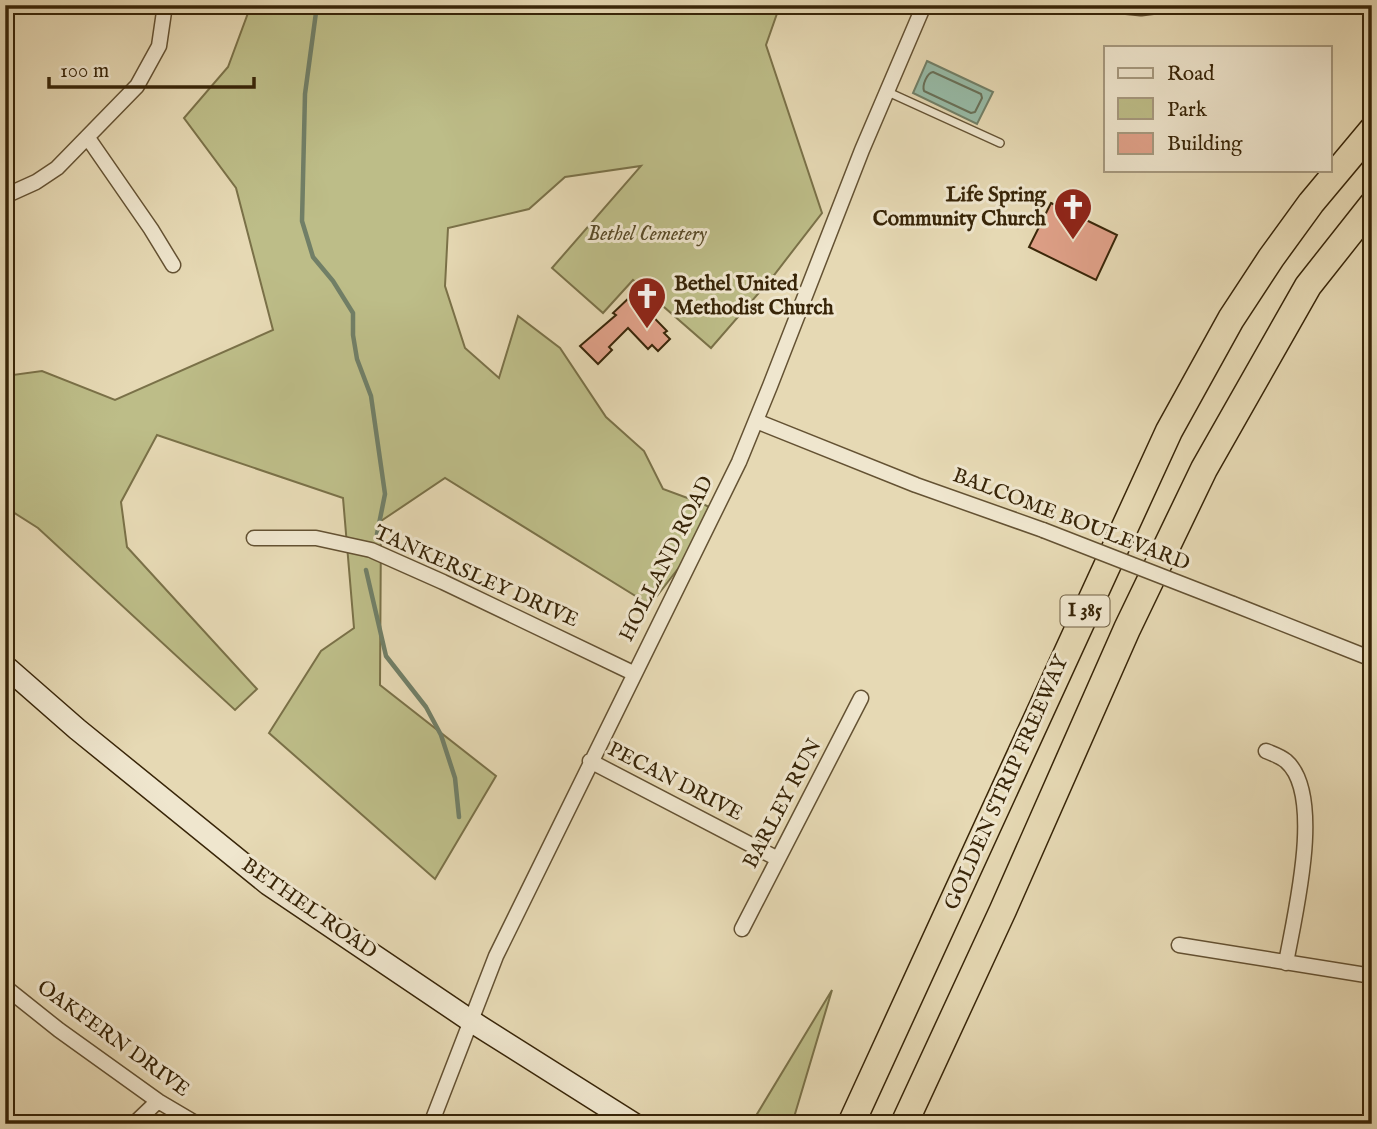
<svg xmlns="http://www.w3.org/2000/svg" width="1377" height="1129" font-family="'IM FELL English',serif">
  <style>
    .green { fill: #bdbd88; stroke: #7a7148; stroke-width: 2 }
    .water { fill: #97bba7; stroke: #717f67; stroke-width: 2 }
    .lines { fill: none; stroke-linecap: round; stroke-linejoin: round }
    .shore { stroke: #687058; stroke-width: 2 }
    .stream { stroke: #717f67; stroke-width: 4.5 }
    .building { fill: #e0a189; stroke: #382508; stroke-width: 2 }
    .lane-casing { stroke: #645233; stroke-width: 10 }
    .street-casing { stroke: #645233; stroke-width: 17 }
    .secondary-casing { stroke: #382508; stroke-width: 24 }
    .highway-casing { stroke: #382508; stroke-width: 29 }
    .lane { stroke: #efe6ce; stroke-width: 7 }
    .street { stroke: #efe6ce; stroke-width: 14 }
    .secondary { stroke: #efe6ce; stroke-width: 21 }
    .highway { stroke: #e6d9b4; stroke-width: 26 }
    .street-bridge-casing { stroke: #645233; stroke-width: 17; stroke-linecap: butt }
    .street-bridge { stroke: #efe6ce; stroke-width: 14 }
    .labels { text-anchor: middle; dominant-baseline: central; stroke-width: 6; stroke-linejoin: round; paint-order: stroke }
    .shield { fill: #efe6ce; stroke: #6f5f43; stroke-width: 2 }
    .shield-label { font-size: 19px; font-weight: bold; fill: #382508 }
    .poi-label { font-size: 21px; font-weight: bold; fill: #382508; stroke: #efe6ce; text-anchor: end }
    .park-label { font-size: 21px; font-style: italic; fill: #594b28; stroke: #efe6ce }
    .street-label { font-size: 21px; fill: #382508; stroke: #efe6ce }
  </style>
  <rect width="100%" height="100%" fill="#e6d9b4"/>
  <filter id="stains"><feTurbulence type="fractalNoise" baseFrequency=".00286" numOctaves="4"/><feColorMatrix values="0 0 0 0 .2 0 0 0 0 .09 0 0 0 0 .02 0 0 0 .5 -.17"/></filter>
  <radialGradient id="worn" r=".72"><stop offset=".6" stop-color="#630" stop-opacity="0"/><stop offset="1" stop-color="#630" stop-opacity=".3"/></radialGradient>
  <path class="green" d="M251 5H780L766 45 822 213 771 279 711 348 633 280 603 313 552 268 641 166 565 177 529 209 448 228 445 286 465 348 499 378 518 316 560 348 606 417 644 451 663 489 701 503 721 513 650 605 445 478 381 521 380 685 496 776 435 879 269 733 321 651 354 628 343 498 157 435 121 502 127 547 257 689 235 710 38 528 5 507V376L42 371 115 400 273 330 236 188 184 118 228 67Z
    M832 990 792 1124H751Z"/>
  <path class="water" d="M927 61 993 92 977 124 913 93Z"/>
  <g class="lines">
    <path class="shore" d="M933 72 981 94 982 98 975 112 971 113 924 91C922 85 927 73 933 72Z"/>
    <path class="stream" d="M317 5 305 94 302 221 313 257 333 281 353 313V335L357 359 371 396 385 494 377 534
      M366 570 386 656 426 707 441 735 455 778 459 817"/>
  </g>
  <path class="building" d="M1051 203 1117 235 1096 280 1029 247Z
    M632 295 667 331 664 333 670 339 658 351 652 345 648 349 628 328 609 347 612 350 598 364 580 346 616 315 613 313Z"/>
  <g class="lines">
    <defs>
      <path id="lane" d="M888 92 1000 143"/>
      <path id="street" d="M1111 5 1141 8 1165 5
        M88 138 151 229 173 265
        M5 196 36 182 57 168 137 86 159 46 165 5
        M756 421 916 485 1043 530
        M254 538H316L371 550 443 582 633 673
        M1233 604 1372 659
        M1266 751C1273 754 1280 756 1286 761 1325 795 1294 917 1286 963
        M590 761 778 859
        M742 929 861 698
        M1179 945 1372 976
        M5 987 59 1030 158 1101 197 1124
        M134 1124 158 1101
        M431 1124 496 956 739 462 770 386 862 150 924 5"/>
      <path id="secondary" d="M5 666 77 729 268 884 471 1021 634 1124"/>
      <path id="highway" d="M851 1124 1169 431 1231 319 1271 258 1311 203 1372 130
        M904 1124 1003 910 1127 629 1204 469 1308 286 1372 205"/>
    </defs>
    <use href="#lane" class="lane-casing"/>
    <use href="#street" class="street-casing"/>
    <use href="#secondary" class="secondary-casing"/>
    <use href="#highway" class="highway-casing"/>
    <use href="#lane" class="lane"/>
    <use href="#street" class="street"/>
    <use href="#secondary" class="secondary"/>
    <use href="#highway" class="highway"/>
    <defs>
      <path id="street-bridge" d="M1043 530 1233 604"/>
    </defs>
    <use href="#street-bridge" class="street-bridge-casing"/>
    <use href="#street-bridge" class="street-bridge"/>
  </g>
  <defs>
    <symbol id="church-pin" viewBox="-11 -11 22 30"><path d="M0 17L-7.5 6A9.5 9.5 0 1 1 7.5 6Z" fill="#8f2418" stroke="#efe6ce"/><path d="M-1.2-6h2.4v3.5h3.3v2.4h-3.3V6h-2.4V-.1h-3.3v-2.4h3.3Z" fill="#fff"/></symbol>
  </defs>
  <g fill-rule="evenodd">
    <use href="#church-pin" x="1051" y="185" width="44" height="60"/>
    <use href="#church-pin" x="625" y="274" width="44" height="60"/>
  </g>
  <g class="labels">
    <rect class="shield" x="1060.5" y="595.5" width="49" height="31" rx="5"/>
    <g class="shield-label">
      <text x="1085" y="611">I 385</text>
    </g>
    <g class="poi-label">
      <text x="1046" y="195">Life Spring<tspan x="1046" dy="24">Community Church</tspan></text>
      <text x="674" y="284" text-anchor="start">Bethel United<tspan x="674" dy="24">Methodist Church</tspan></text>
    </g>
    <g class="park-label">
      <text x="647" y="234">Bethel Cemetery</text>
    </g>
    <g class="street-label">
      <text transform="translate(1071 520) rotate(21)">BALCOME BOULEVARD</text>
      <text transform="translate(667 559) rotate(-63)">HOLLAND ROAD</text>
      <text transform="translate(476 577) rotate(24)">TANKERSLEY DRIVE</text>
      <text transform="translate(675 782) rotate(27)">PECAN DRIVE</text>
      <text transform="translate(1007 783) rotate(-66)">GOLDEN STRIP FREEWAY</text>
      <text transform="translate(783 804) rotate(-62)">BARLEY RUN</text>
      <text transform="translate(309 909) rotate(35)">BETHEL ROAD</text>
      <text transform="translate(113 1039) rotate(36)">OAKFERN DRIVE</text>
    </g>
  </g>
  <rect width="1377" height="1129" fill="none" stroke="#e6d9b4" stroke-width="28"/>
  <rect x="7" y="7" width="1363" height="1115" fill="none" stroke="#382508" stroke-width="3.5"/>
  <rect x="14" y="14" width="1349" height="1101" fill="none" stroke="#382508" stroke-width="2"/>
  <rect x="1104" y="46" width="228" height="126" fill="#efe6ce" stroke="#a6997f" stroke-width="2"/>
  <rect x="1118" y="68" width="35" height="10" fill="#efe6ce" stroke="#a6997f" stroke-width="2"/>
  <text x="1167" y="80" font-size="21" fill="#382508">Road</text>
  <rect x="1118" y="98" width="35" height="21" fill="#bdbd88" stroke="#a6997f" stroke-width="2"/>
  <text x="1167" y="116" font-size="21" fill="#382508">Park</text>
  <rect x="1118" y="133" width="35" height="21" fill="#e0a189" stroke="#a6997f" stroke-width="2"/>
  <text x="1167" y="150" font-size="21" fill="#382508">Building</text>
  <path d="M49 77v10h205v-10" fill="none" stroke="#382508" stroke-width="3.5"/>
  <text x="60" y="77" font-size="21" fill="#382508" stroke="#efe6ce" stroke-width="5" paint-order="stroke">100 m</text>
  <rect width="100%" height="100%" filter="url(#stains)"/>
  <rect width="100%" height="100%" fill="url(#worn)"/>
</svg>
